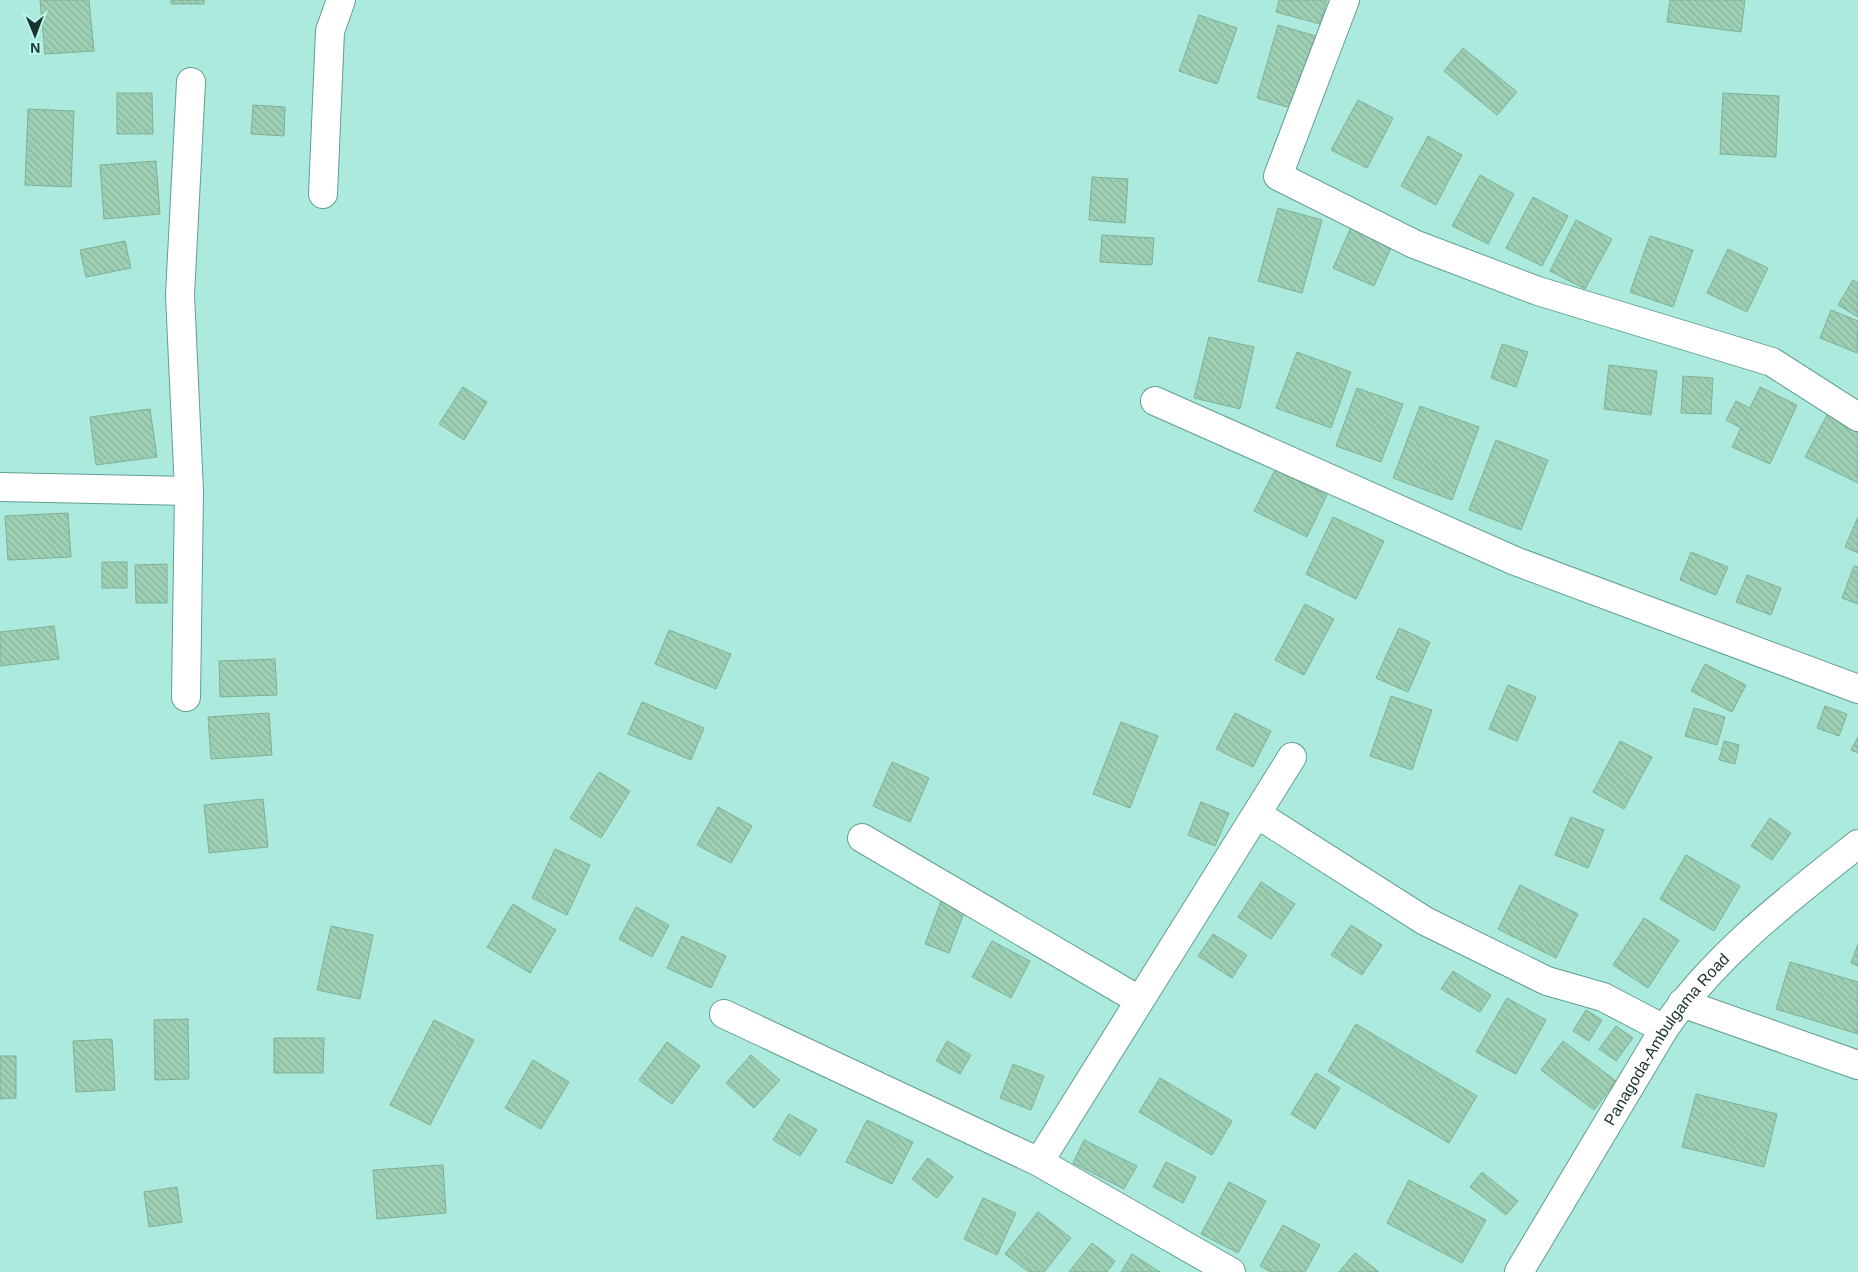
<svg xmlns="http://www.w3.org/2000/svg" width="1858" height="1272" font-family="Arial,sans-serif">
  <style>
    .building { fill: url(#building-back-hatch); stroke: #7fb197 }
    .lines { fill: none; stroke-linecap: round; stroke-linejoin: round }
    .minor-casing { stroke: #629e93; stroke-width: 30 }
    .major-casing { stroke: #629e93; stroke-width: 30 }
    .minor { stroke: #fff; stroke-width: 28 }
    .major { stroke: #fff; stroke-width: 28 }
    .labels { text-anchor: middle; dominant-baseline: central; stroke-width: 4.5; stroke-linejoin: round; paint-order: stroke }
    .street-label { font-size: 16px; fill: #1a332f; stroke: #b9f8eb }
  </style>
  <defs>
    <pattern id="building-back-hatch" width="6" height="6" patternUnits="userSpaceOnUse" patternTransform="scale(1.25)"><rect width="6" height="6" fill="#9ed0b5"/><path d="M-1 5l2 2M0 0l6 6M5-1l2 2" fill="none" stroke="#88b39c"/></pattern>
  </defs>
  <rect width="100%" height="100%" fill="#aceade"/>
  <path class="building" d="M40 0H89L94 51 45 54Z
    M171 0H204V4H171Z
    M1279 0H1327L1320 24 1276 12Z
    M1670 0H1745L1741 32 1667 22Z
    M1199 15 1237 28 1217 84 1179 71Z
    M1278 25 1319 37 1297 110 1257 98Z
    M1463 48 1517 92 1497 115 1444 71Z
    M117 93H152L153 134H117Z
    M1723 93 1779 96 1776 157 1720 154Z
    M1358 100 1393 118 1367 168 1331 150Z
    M253 105 285 107 284 136 251 134Z
    M28 109 74 111 71 187 25 185Z
    M1428 136 1462 155 1436 205 1401 186Z
    M156 161 160 214 104 219 100 165Z
    M1480 175 1514 194 1488 244 1452 226Z
    M1092 177 1128 179 1125 223 1089 220Z
    M1533 197 1568 216 1542 266 1506 248Z
    M1278 208 1322 220 1302 293 1258 281Z
    M1576 220 1612 239 1585 289 1550 271Z
    M1352 225 1393 243 1374 286 1333 268Z
    M1102 235 1154 238 1152 265 1100 262Z
    M1650 236 1693 250 1673 307 1630 292Z
    M125 241 131 268 86 277 80 250Z
    M1728 249 1768 268 1747 312 1707 293Z
    M1853 280 1858 283V317L1838 305Z
    M1831 310 1858 321 1857 353 1820 338Z
    M1209 337 1254 347 1240 409 1194 398Z
    M1502 344 1528 352 1516 387 1491 378Z
    M1297 352 1351 372 1331 428 1276 408Z
    M1609 365 1657 371 1651 415 1604 409Z
    M1683 376 1713 378 1711 414 1681 413Z
    M463 387 487 402 464 440 439 424Z
    M1760 387 1797 405 1770 464 1732 447 1741 428 1726 420 1736 401 1750 408Z
    M1357 388 1403 404 1381 462 1336 446Z
    M1420 406 1479 427 1452 500 1393 478Z
    M150 409 157 457 96 465 90 417Z
    M1827 415 1858 431V483L1805 457Z
    M1496 440 1548 460 1521 530 1469 510Z
    M1275 470 1327 495 1307 537 1254 511Z
    M68 513 71 557 8 560 5 516Z
    M1333 517 1384 541 1356 599 1306 574Z
    M1858 517V553L1845 547Z
    M1691 552 1728 567 1716 595 1680 580Z
    M102 562H127V588H102Z
    M167 564V603H136L135 565Z
    M1854 566 1858 567V604L1842 598Z
    M1747 575 1781 588 1771 615 1736 602Z
    M1305 604 1334 619 1304 675 1275 660Z
    M54 626 59 659 0 666V632Z
    M1399 628 1430 642 1408 692 1376 678Z
    M669 630 731 654 716 689 655 664Z
    M275 659 277 695 220 697 219 661Z
    M1705 664 1746 685 1732 712 1691 691Z
    M1508 685 1536 697 1517 741 1489 729Z
    M1391 696 1432 710 1412 770 1370 756Z
    M642 702 704 728 691 760 628 734Z
    M1825 706 1847 714 1839 736 1817 728Z
    M1694 708 1725 717 1717 745 1685 736Z
    M269 713 272 755 211 759 208 717Z
    M1235 713 1271 731 1253 767 1216 749Z
    M1121 722 1158 736 1130 808 1093 794Z
    M1858 737V753L1851 750Z
    M1620 741 1652 757 1624 809 1593 792Z
    M1724 741 1739 745 1735 764 1719 760Z
    M892 762 929 778 910 822 873 806Z
    M599 772 630 791 601 838 570 818Z
    M263 799 268 847 209 853 204 805Z
    M1201 802 1229 813 1215 846 1188 835Z
    M718 807 752 826 731 863 697 845Z
    M1571 817 1604 830 1588 868 1555 855Z
    M1770 818 1791 833 1772 860 1751 846Z
    M555 849 590 865 567 915 532 898Z
    M1686 855 1740 886 1714 931 1660 899Z
    M1261 882 1295 904 1271 939 1238 917Z
    M1520 885 1578 914 1556 958 1498 929Z
    M941 901 965 910 949 953 925 944Z
    M513 904 556 930 530 973 487 947Z
    M636 907 669 925 652 957 619 939Z
    M1644 918 1679 940 1648 988 1613 965Z
    M1351 925 1382 945 1362 975 1331 955Z
    M331 926 373 935 360 999 317 990Z
    M1213 934 1247 955 1232 978 1198 956Z
    M682 936 726 956 711 988 667 968Z
    M992 941 1030 961 1011 998 972 977Z
    M1858 944V966L1851 963Z
    M1790 962 1858 982V1034L1776 1009Z
    M1453 971 1491 995 1480 1012 1441 989Z
    M1507 998 1546 1020 1516 1074 1476 1052Z
    M1586 1010 1602 1020 1589 1041 1573 1031Z
    M188 1019 189 1079 155 1080 154 1020Z
    M434 1020 474 1040 430 1125 390 1105Z
    M1356 1024 1477 1096 1449 1143 1328 1071Z
    M1616 1026 1633 1038 1616 1061 1599 1049Z
    M274 1038H324L323 1073H274Z
    M112 1039 115 1090 76 1092 73 1041Z
    M947 1041 971 1055 960 1074 936 1061Z
    M1563 1041 1616 1081 1594 1110 1541 1070Z
    M667 1042 700 1066 672 1104 639 1080Z
    M751 1055 780 1080 754 1108 726 1083Z
    M0 1056H16V1098L0 1099Z
    M533 1060 569 1082 541 1129 505 1108Z
    M1013 1064 1044 1076 1031 1110 1000 1098Z
    M1316 1073 1340 1088 1315 1129 1291 1114Z
    M1160 1078 1232 1121 1212 1155 1139 1112Z
    M1696 1094 1777 1114 1764 1167 1682 1147Z
    M789 1114 817 1130 800 1156 773 1140Z
    M867 1120 913 1142 892 1184 846 1162Z
    M1084 1140 1137 1166 1124 1189 1073 1163Z
    M928 1158 953 1177 937 1198 912 1179Z
    M1166 1162 1196 1177 1183 1203 1153 1187Z
    M443 1165 446 1213 377 1219 373 1170Z
    M1482 1172 1518 1201 1506 1215 1470 1187Z
    M1409 1180 1486 1220 1462 1263 1387 1223Z
    M1229 1182 1266 1201 1238 1253 1201 1234Z
    M177 1187 182 1222 149 1227 144 1192Z
    M983 1198 1016 1213 997 1255 964 1239Z
    M1038 1212 1071 1238 1044 1272H1029L1005 1254Z
    M1283 1225 1320 1245 1305 1272H1271L1260 1266Z
    M1092 1243 1115 1261 1107 1272H1069Z
    M1355 1253 1379 1272H1339Z
    M1132 1254 1160 1272H1121Z"/>
  <g class="lines">
    <defs>
      <path id="minor" d="M1345 0 1278 176 1414 244 1538 291 1772 362 1858 417
        M323 194 330 31 341 0
        M1155 401 1515 561 1858 689
        M0 487 189 491 180 295 191 82
        M186 697 189 491
        M1257 814 1425 921 1547 981 1603 997 1664 1029
        M862 838 1139 1000
        M1682 1003 1858 1065
        M724 1014 1039 1162 1231 1272
        M1039 1162 1292 757"/>
      <g id="major">
        <path id="s1" d="M1519 1272 1664 1029C1715 955 1787 900 1858 844"/>
      </g>
    </defs>
    <use href="#minor" class="minor-casing"/>
    <use href="#major" class="major-casing"/>
    <use href="#minor" class="minor"/>
    <use href="#major" class="major"/>
  </g>
  <g class="labels">
    <g class="street-label">
      <text stroke="none"><textPath href="#s1" startOffset="276">Panagoda-Ambulgama Road</textPath></text>
    </g>
  </g>
  <g transform="translate(35 35) rotate(179)" stroke="#b9f8eb" stroke-width="4" paint-order="stroke">
  <path d="M0-4L9 19L0 12L-9 19Z" fill="#1a332f"/>
  <text y="-8" font-size="14" font-weight="bold" text-anchor="middle" fill="#1a332f">N</text>
  </g>
</svg>
